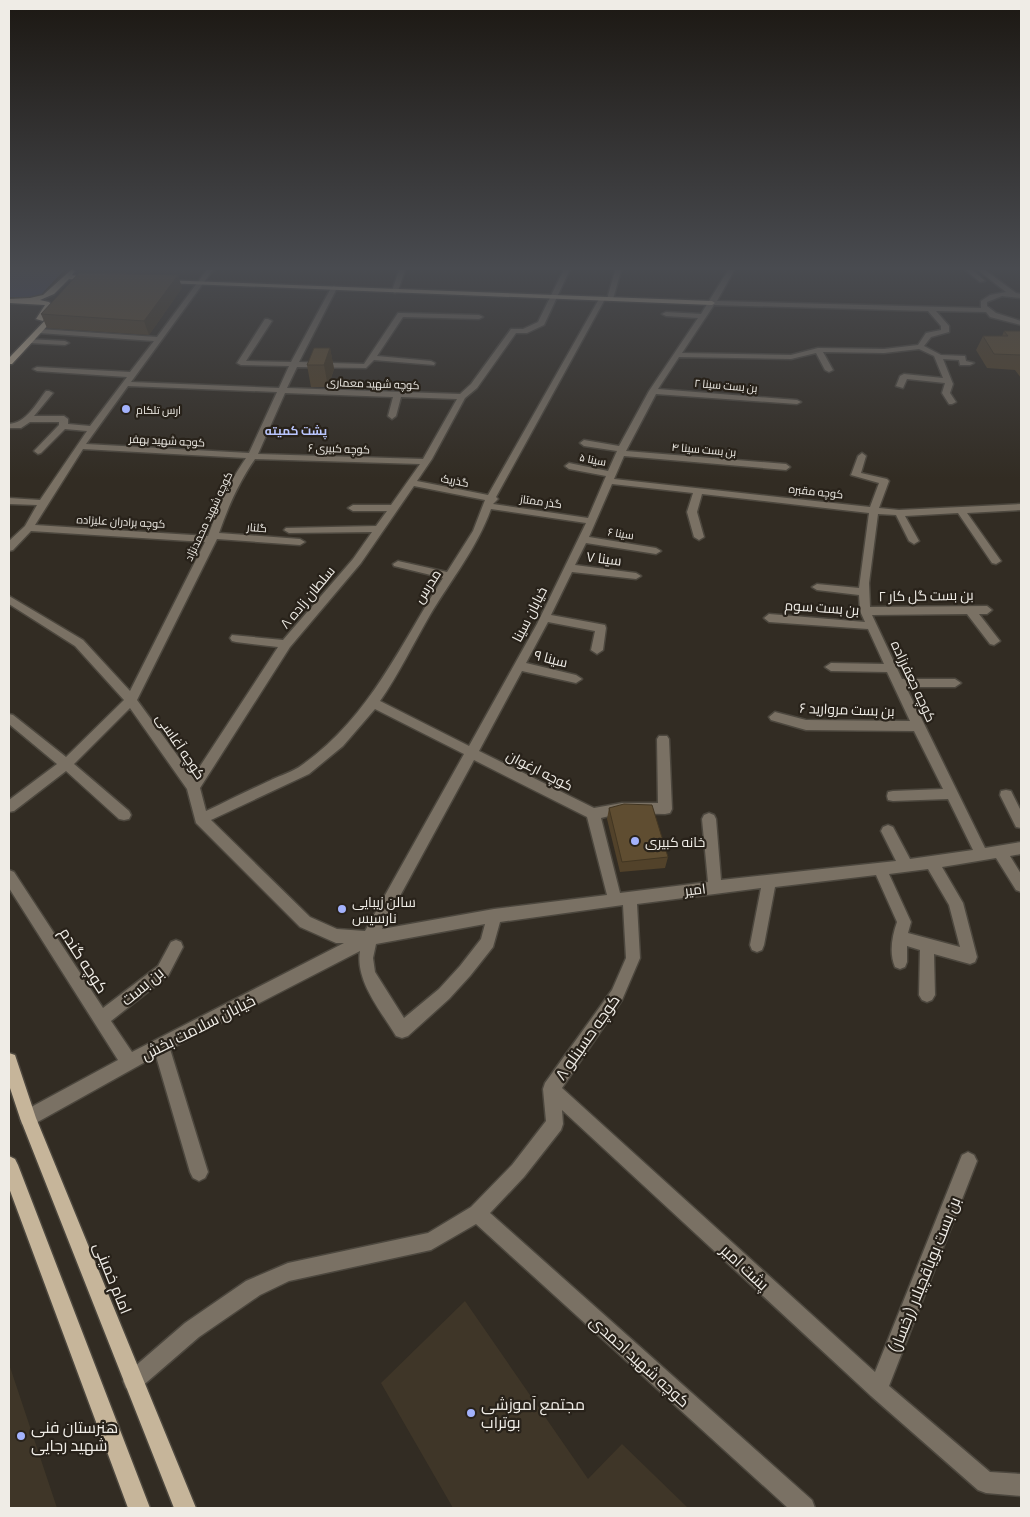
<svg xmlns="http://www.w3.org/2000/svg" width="1030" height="1517" font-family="Manrope,Cairo,sans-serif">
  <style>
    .built { fill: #3f3628 }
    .green { fill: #404561 }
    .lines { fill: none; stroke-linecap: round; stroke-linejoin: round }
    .minor-casing { stroke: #4c473e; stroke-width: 3 }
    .major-casing { stroke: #4c473e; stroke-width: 3 }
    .minor { fill: #7a7164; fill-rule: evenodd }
    .major { fill: #c6b59a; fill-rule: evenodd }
    .wall { fill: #52422a }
    .shaded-wall { fill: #423622 }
    .building { fill: #5f4d31; stroke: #423622 }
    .poi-dot { fill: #a3b2fc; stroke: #28221a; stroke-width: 2 }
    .labels { text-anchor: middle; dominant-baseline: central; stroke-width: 4.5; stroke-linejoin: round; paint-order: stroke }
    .far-street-label { font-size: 11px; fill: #efece6; stroke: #28221a }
    .far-poi-label { font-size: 11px; fill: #efece6; stroke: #28221a; text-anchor: start }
    .far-neighbourhood-label { font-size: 12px; font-weight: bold; fill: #b9c5fd; stroke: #28221a }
    .street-label { font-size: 14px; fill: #efece6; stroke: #28221a }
    .poi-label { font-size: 14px; fill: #efece6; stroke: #28221a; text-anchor: start }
    .near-street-label { font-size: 16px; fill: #efece6; stroke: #28221a }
    .near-poi-label { font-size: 16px; fill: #efece6; stroke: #28221a; text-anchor: start }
  </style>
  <rect width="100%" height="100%" fill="#322c23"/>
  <path class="built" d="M465 1301 588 1479 622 1444 688 1508H453L381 1383Z
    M9 1364 57 1508H9Z"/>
  <path class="green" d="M11 268 65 269 38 298 9 297V271Z"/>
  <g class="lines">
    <defs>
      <path id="minor" d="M209 267H215L131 382 279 388 289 366 241 365 237 363 265 319H268L272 321 246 361 291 362 331 288 334 286 337 288 299 362 364 364 398 313H401L479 315 483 317 479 319 403 317 377 356 431 361 435 363 434 365 374 360 366 368 297 367 287 388 460 394 471 384 511 329H523L538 322 565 267H571L544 325 527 333H516L477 388 465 398 432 459 417 481 488 495 599 299 602 297 605 299 496 497 498 499 493 504 588 518 606 476 569 469 565 466 569 463 608 471 617 451 584 446 580 443 584 440 619 446 649 391 698 318 666 316 662 314 666 312 701 314 730 267H736L717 301 981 308V301L990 295 1006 292 974 267H981L1016 293 1021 294V298L1002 296 987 302V306L996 313 1021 321V325L990 317 986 312 936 311 949 326V332L931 337 924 346 941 355 965 356 966 361 974 363 970 365H960L959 360 943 359 953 384 950 393 956 402 952 404H949L942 393 945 383 907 379 903 388 896 386 900 376 904 374 943 378 934 356 919 349 884 353 823 352 833 370 829 372 825 370 816 353 791 359 679 357 658 389 797 400 801 402 797 404 656 394 626 451 786 464 790 467 786 470 624 456 614 479 870 507 879 483 851 475 858 456 862 453 866 456 861 473 887 479 889 481 879 508 899 510 1021 504V510L967 513 1001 561 996 564 992 563 958 513 905 516 919 541 914 544 909 541 896 515 878 514 869 583 870 607 987 606 992 610 987 614H979L1000 641 994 645 990 644 967 614 872 615 902 679H955L961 683 955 687H906L985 848 1021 842V854L1010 856 1021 874V892L1016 890 996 858 942 867 963 903 977 957 975 962 970 964 934 954 935 995 932 1000 927 1002 922 1000 919 995 920 950 907 946V962L905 967 900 969 895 967C889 953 892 936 897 922L876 875 775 887 764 945 762 950 757 952 752 950 750 945 761 888 637 904 640 958 622 1000 562 1088 875 1372 962 1155 968 1152 974 1155 977 1161 889 1386 990 1472 1021 1474V1496L986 1493 978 1490 871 1396 562 1110 563 1124 561 1130 524 1177 490 1213 812 1500 815 1508H788L476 1224 431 1250 289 1281 260 1295 199 1337 140 1388 133 1391 126 1388 123 1381 126 1374 185 1323 246 1281 288 1263 428 1233 471 1207 512 1165 546 1121 543 1089 545 1083 612 990 626 958 623 905 500 922 493 947 470 976 449 999 408 1036 402 1038 396 1036C381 1011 355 981 360 951L170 1049 208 1172 205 1178 199 1181 193 1178 190 1172 156 1056 34 1124 28 1126 22 1124 20 1118 22 1112 118 1060 9 888V870L14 872 103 1008 158 966 171 942 176 940 181 942 183 947 168 976 111 1021 132 1052 344 943H336L300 927 196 823 187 789 130 708 74 764 129 811 131 815 129 819 124 820 119 819 66 771 14 811 9 812V800L57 764 9 724V714L13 715 66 757 124 700 75 646 9 604V596L83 640 130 691 205 542 31 531 13 550 9 551V541L25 526 37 505 9 504V498L40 500 87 431 65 429 41 453 38 454 34 451 59 425V422H30L21 428H9V424C26 423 36 404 46 391H49L53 393 34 416H64L68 419V424L90 426 127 377 37 371 33 369 37 367 130 372 154 341 39 333 35 331 39 329 157 337ZM714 305 928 311 941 326V330L926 333 918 345 884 349 818 348 791 355 682 353ZM128 386 277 392 249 453 86 444ZM285 393 393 397 388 416 392 419 396 416 401 397 457 399 423 459 258 454ZM83 449 246 458C229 482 218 508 208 536L35 525ZM255 459 420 464 391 505H353L348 508 353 511H387L376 526 286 528 284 530 289 533 372 532 353 559 283 640 232 635 230 638 232 641 236 642 278 647 193 777 137 700 217 539 300 545 305 542 300 539 219 533C228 507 239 482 255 459ZM612 484 693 493 687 512 694 537 699 540 704 537 697 512 702 494 869 513 859 588 817 584 812 587 817 590 859 595 860 611 865 622 769 614 764 618 769 622 868 629 884 664 831 663 825 667 831 671 887 672 910 721 806 720 775 712 769 717 771 720 806 730 914 731 943 789 893 791 888 792 887 796 888 800 893 801 948 799 973 850 910 859 893 827 888 825 883 827 881 831 896 861 721 880 716 819 714 815 709 813 704 815 702 819 708 882 620 893 601 818 622 813 665 814 670 813 672 809 669 739 667 736H659L657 739 658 803H622L594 808 479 751 522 671 576 683 582 679 576 675 526 663 548 622 595 631 591 650 597 654 603 650 606 628 605 625 551 615 572 572 636 579 641 576 636 573 575 565 586 543 656 554 661 551 656 548 589 537ZM414 486 485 500 473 531 447 572 398 561 393 564 394 566 443 578C400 645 370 717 302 765 293 772 281 775 271 780 249 790 227 801 206 811L200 788 290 647 361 563ZM491 509 586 523 537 624 469 746 380 701C399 674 413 644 430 615 451 580 477 548 491 509ZM375 709 464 754 365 931 337 929 310 917 211 820 309 774 343 746ZM474 760 587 817 607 895 494 909 382 929ZM928 869 949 905 960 947 908 933 911 922 889 874ZM485 924 481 939 460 966 439 989 404 1018 375 972 373 958 376 944Z
        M400 267H406L398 291 395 293 392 291Z
        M616 267H622L613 299 610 301 607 299Z
        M962 267H969L985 281 980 282Z
        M27 339 65 341 69 343 65 345 30 343 26 341Z
        M1006 790 1011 791 1021 811V828L1016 827 1000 795 1001 791Z"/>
      <path id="major" d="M72 269 75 271 72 275 95 279 92 281 69 279 54 294 40 300 49 302 52 305 43 321 36 319 45 305 9 303V299L30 298 43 295Z
        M163 280 712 301 715 303 712 305 165 283 163 282Z
        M55 310 61 311 12 364H9V358Z
        M9 1053 15 1055 36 1118 196 1508H174L20 1118 9 1085Z
        M9 1156 15 1159 18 1165 150 1508H128L9 1188Z"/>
    </defs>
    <use href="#minor" class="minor-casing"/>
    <use href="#major" class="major-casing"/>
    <use href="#minor" class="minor"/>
    <use href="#major" class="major"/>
  </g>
  <path class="wall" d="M182 288 149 335 47 328 41 314Z
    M1004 331H1021V378L1015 370 987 368 976 350 983 336H1002Z
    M330 348 334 369 328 387H311L307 365Z
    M609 808 668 857 665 868 620 872 607 819Z"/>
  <path class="shaded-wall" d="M178 275 182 288 149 335 144 321Z
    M330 348 334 369 328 387 324 365Z"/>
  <path class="building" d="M79 273 178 275 144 321 41 314Z
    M1004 331H1021V355L994 354 983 336H1008Z
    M314 348H330L324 365H307Z
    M624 804 652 805 668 857 622 862 609 808Z"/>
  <linearGradient id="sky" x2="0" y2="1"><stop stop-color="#1c1813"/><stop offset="0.56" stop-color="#494b50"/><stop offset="1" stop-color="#494b50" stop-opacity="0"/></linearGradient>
  <rect width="1030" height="479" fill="url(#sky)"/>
  <g class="poi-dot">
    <circle cx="126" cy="409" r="5"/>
    <circle cx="635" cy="841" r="5"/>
    <circle cx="342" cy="909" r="5"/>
    <circle cx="471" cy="1413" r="5"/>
    <circle cx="21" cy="1436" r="5"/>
  </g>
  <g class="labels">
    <g class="far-street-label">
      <text transform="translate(373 383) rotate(2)">کوچه شهید معماری</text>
      <text transform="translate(726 385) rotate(5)">بن بست سینا ۲</text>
      <text transform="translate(167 440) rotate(3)">کوچه شهید بهفر</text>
      <text transform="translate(339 448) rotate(2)">کوچه کبیری ۶</text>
      <text transform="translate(704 449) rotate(5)">بن بست سینا ۴</text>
      <text transform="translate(593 459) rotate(11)">سینا ۵</text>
      <text transform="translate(455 480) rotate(11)">گذریک</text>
      <text transform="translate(816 491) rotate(6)">کوچه مقبره</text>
      <text transform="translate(541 501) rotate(8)">گذر ممتاز</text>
      <text transform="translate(208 516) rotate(-65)">کوچه شهید محمدنژاد</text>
      <text transform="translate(121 521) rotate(3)">کوچه برادران علیزاده</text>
      <text transform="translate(257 527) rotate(4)">گلنار</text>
      <text transform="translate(621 533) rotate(9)">سینا ۶</text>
    </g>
    <g class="far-poi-label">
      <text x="136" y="409">ارس تلکام</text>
    </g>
    <g class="far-neighbourhood-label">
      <text x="296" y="430">پشت کمیته</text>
    </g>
    <g class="street-label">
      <text transform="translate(604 558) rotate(7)">سینا ۷</text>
      <text transform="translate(427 586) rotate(-57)">مدرس</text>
      <text transform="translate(926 595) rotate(-1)">بن بست گل کار ۲</text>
      <text transform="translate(307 597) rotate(-50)">سلطان زاده ۸</text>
      <text transform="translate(822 607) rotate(4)">بن بست سوم</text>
      <text transform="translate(529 614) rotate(-63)">خیابان سینا</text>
      <text transform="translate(551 658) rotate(14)">سینا ۹</text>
      <text transform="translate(914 681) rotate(65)">کوچه جعفرزاده</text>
      <text transform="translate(847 709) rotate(2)">بن بست مروارید ۶</text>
      <text transform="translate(181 746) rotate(56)">کوچه آغاسی</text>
      <text transform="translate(540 770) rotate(27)">کوچه ارغوان</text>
      <text transform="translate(695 889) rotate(-7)">امیر</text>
    </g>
    <g class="poi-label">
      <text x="645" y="841">خانه کبیری</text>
      <text x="352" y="901">سالن زیبایی<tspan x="352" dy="16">نارسیس</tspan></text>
    </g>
    <g class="near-street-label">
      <text transform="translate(84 960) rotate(57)">کوچه گندم</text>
      <text transform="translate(142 986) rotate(-40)">بن بست</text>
      <text transform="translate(198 1027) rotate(-27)">خیابان سلامت بخش</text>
      <text transform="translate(587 1037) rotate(-55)">کوچه حسینلو ۸</text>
      <text transform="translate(745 1267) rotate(43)">پشت امیر</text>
      <text transform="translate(924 1275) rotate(-68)">بن بست بویاقچیلار (رخسار)</text>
      <text transform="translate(113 1278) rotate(68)">امام خمینی</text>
      <text transform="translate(640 1361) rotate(42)">کوچه شهید احمدی</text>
    </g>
    <g class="near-poi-label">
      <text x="481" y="1404">مجتمع آموزشی<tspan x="481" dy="18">بوتراب</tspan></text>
      <text x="31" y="1427">هنرستان فنی<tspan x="31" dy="18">شهید رجایی</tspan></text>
    </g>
  </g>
  <rect width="1030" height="1517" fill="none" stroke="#efece6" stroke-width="20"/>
</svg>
